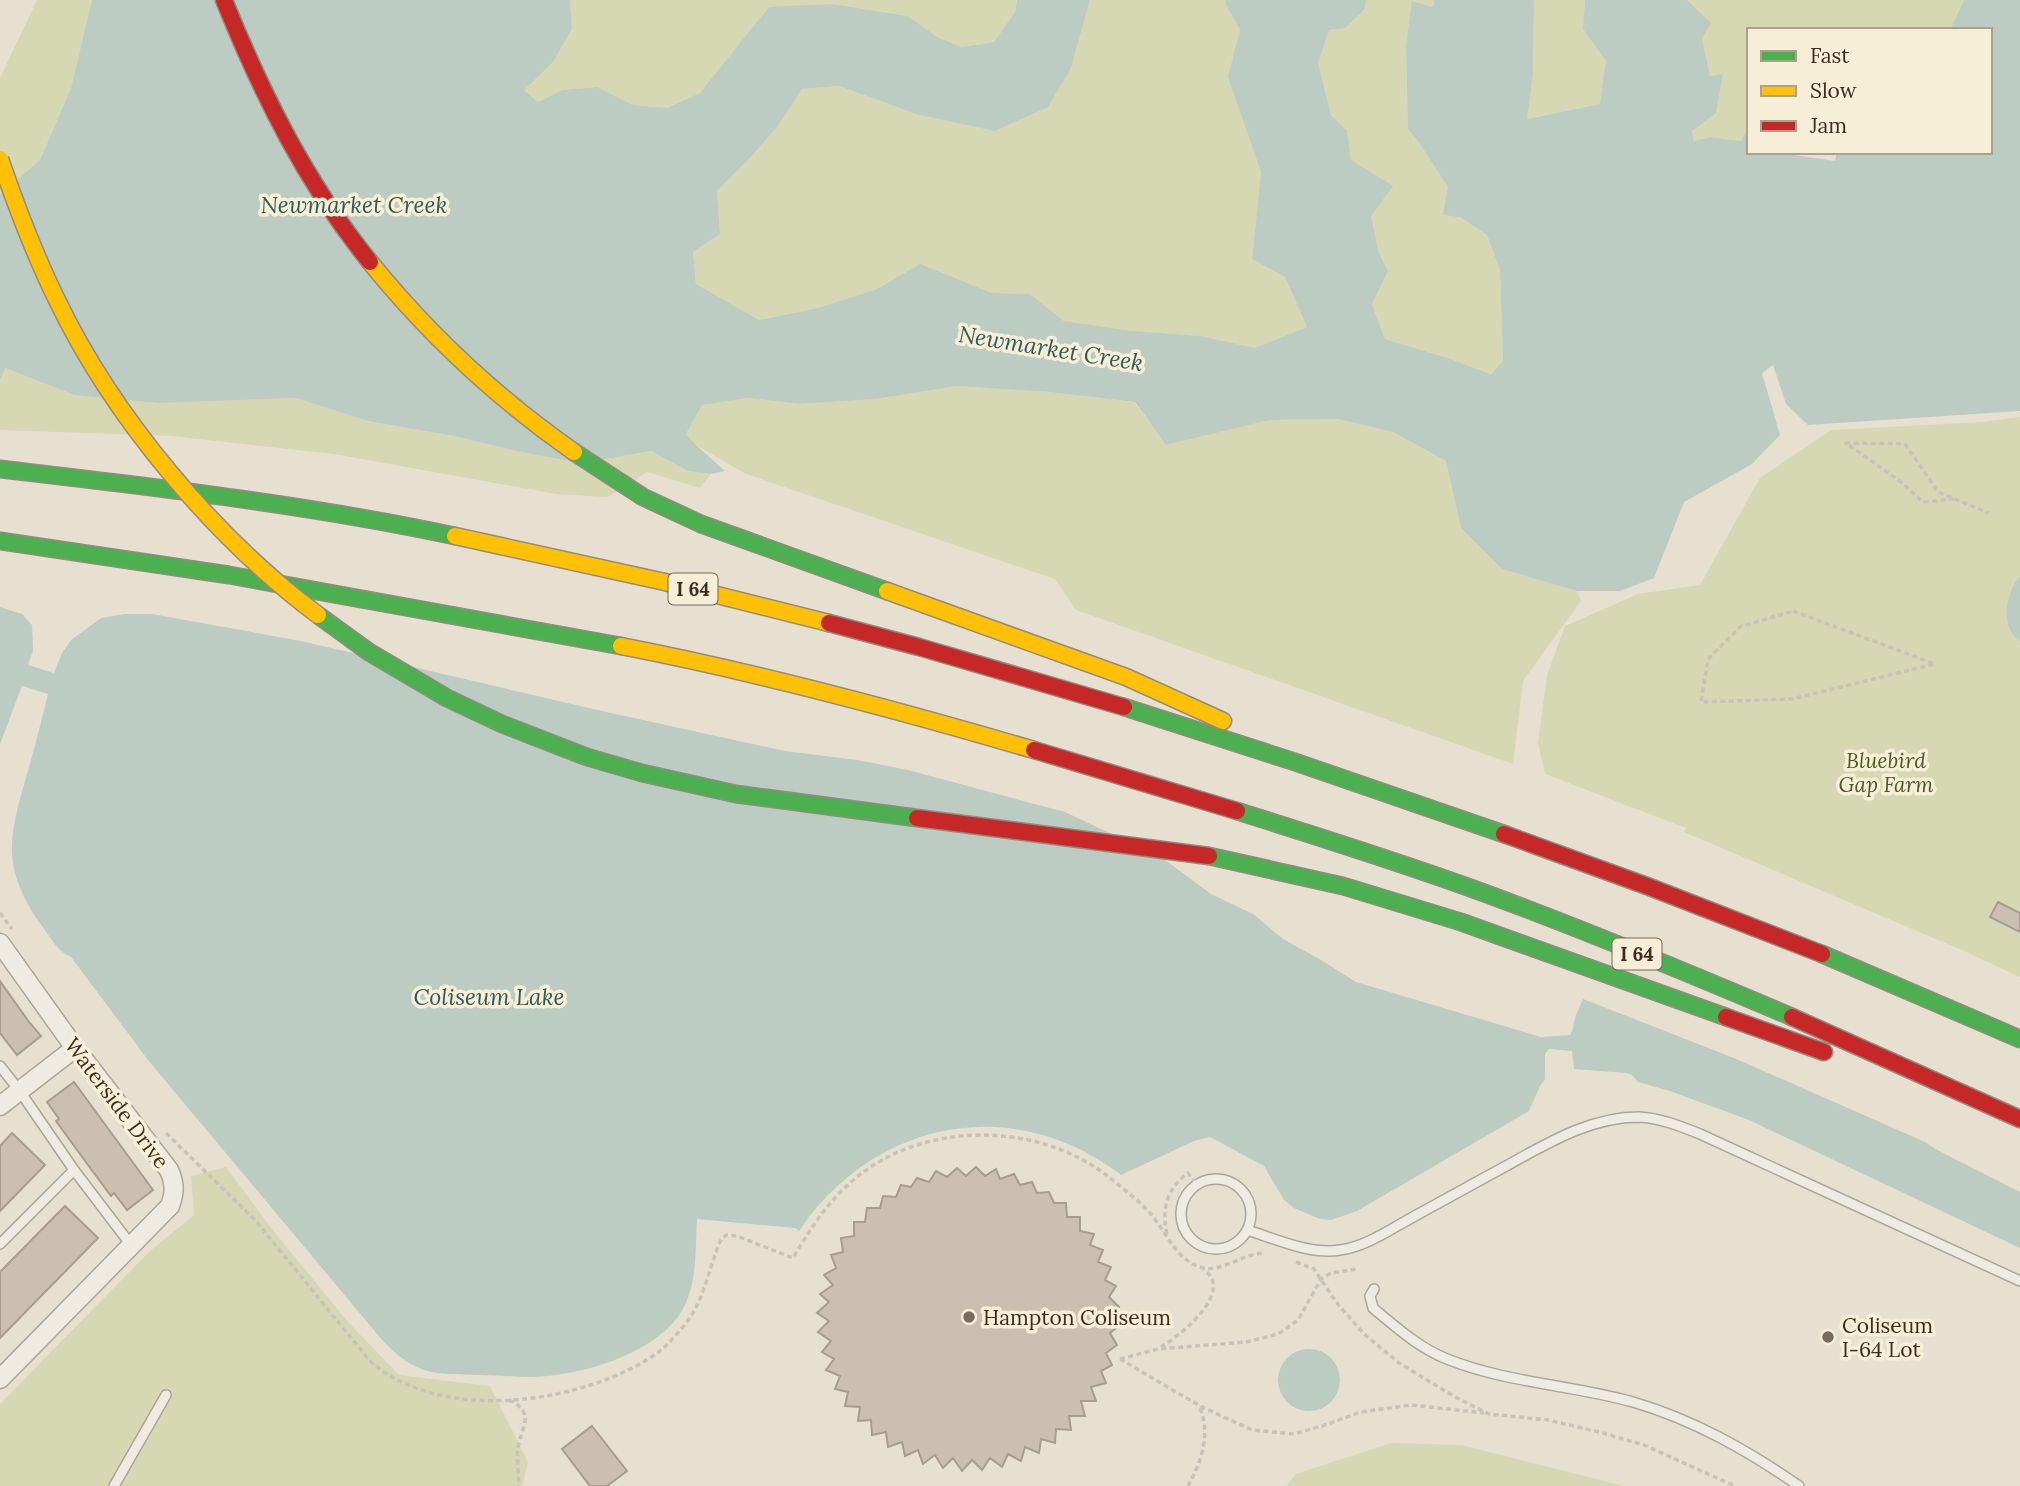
<svg xmlns="http://www.w3.org/2000/svg" width="2020" height="1486" font-family="Lora,serif">
  <style>
    .green { fill: #d6d7b3 }
    .water { fill: #bcccc2 }
    .building { fill: #cbbfb2; stroke: #a89c90; stroke-width: 2 }
    .lines { fill: none; stroke-linecap: round; stroke-linejoin: round }
    .lane-casing { stroke: #ada599; stroke-width: 12 }
    .street-casing { stroke: #ada599; stroke-width: 21 }
    .fast-casing { stroke: #928b80; stroke-width: 19 }
    .slow-casing { stroke: #928b80; stroke-width: 19 }
    .jam-casing { stroke: #928b80; stroke-width: 19 }
    .path { stroke: #c8c2b9; stroke-width: 3.5; stroke-dasharray: 5 3.5; stroke-linecap: butt }
    .lane { stroke: #efebe3; stroke-width: 9 }
    .street { stroke: #efebe3; stroke-width: 18 }
    .fast { stroke: #4caf50; stroke-width: 16 }
    .slow { stroke: #ffc107; stroke-width: 16 }
    .jam { stroke: #c62828; stroke-width: 16 }
    .fast-bridge-casing { stroke: #928b80; stroke-width: 19; stroke-linecap: butt }
    .slow-bridge-casing { stroke: #928b80; stroke-width: 19; stroke-linecap: butt }
    .jam-bridge-casing { stroke: #928b80; stroke-width: 19; stroke-linecap: butt }
    .fast-bridge { stroke: #4caf50; stroke-width: 16 }
    .slow-bridge { stroke: #ffc107; stroke-width: 16 }
    .jam-bridge { stroke: #c62828; stroke-width: 16 }
    .poi-dot { fill: #786c5e; stroke: #f7eed8; stroke-width: 2.5 }
    .labels { text-anchor: middle; dominant-baseline: central; stroke-width: 7; stroke-linejoin: round; paint-order: stroke }
    .shield { fill: #f7eed8; stroke: #756857; stroke-width: 2 }
    .shield-label { font-size: 19px; font-weight: bold; fill: #3d2e20 }
    .park-label { font-size: 21px; font-style: italic; fill: #4d5a26; stroke: #f7eed8 }
    .street-label { font-size: 21px; fill: #3d2e20; stroke: #f7eed8 }
    .poi-label { font-size: 21px; fill: #3d2e20; stroke: #f7eed8; text-anchor: start }
    .water-label { font-size: 23px; font-style: italic; fill: #2f5d5a; stroke: #f7eed8 }
  </style>
  <rect width="100%" height="100%" fill="#e7e0d1"/>
  <path class="green" d="M37 0H92L71 88 40 160 0 195V78Z
    M570 0H1017L1015 12 994 42 962 47 937 37 908 16 833 4 700 93 667 108 633 105 597 87 562 90 538 102 523 89 553 62 572 29Z
    M1090 0H1226V5L1240 30 1229 77 1261 172 1252 259 1285 277 1307 327 1255 348 1201 336 1133 331 1064 321 1030 294 992 293 920 265 877 289 818 308 759 320 696 284 693 252 720 234 717 191 751 157 778 126 802 89 839 86 916 114 1071 68Z
    M1366 0H1434L1433 7 1413 1 1406 45 1408 129 1418 141 1448 187 1460 217 1487 235 1500 270 1503 361 1492 374 1448 358 1385 339 1372 304 1388 271 1379 253 1371 216 1351 160 1347 132 1331 115 1318 63 1329 29 1365 10Z
    M1534 0H1585L1583 29 1607 61 1600 104 1526 119 1533 73Z
    M1687 0H1964L1950 30H1749V130H1747L1742 141 1710 137 1694 141 1692 131 1723 75 1710 76 1702 38Z
    M4 368 74 395 157 403 296 398 368 421 454 436 512 450 580 462 651 451 688 471 711 474 700 488 647 472 608 497 556 494 334 454 171 436 0 430V380Z
    M957 386 1050 392 1134 402 1166 445 1270 420 1338 419 1393 432 1446 461 1461 528 1502 569 1577 591 1581 601 1523 681 1513 764 1076 610 1055 579 746 474 696 445 686 434 702 405 749 398 800 404 874 399Z
    M2020 417V977L1964 951 1684 832 1686 828 1545 774 1538 743 1547 675 1565 626 1638 594 1700 585 1760 478 1831 430 1982 422Z
    M226 1167 272 1229 348 1322 399 1375 490 1386 528 1462 522 1486H0V1404L150 1251 194 1215 191 1176Z
    M1391 1443 1462 1445 1624 1486H1286L1296 1474Z"/>
  <path class="water" d="M92 0H570L572 29 553 62 524 90 538 102 562 90 597 87 633 105 667 108 700 93 769 7 833 4 908 16 937 37 962 47 994 42 1015 12 1017 0H1090L1071 68 1048 107 995 131 916 114 839 86 802 89 778 126 751 157 717 191 720 234 693 252 696 284 759 320 818 308 877 289 920 264 992 293 1030 294 1064 321 1133 331 1201 336 1255 348 1307 327 1285 277 1252 259 1261 172 1228 77 1240 30 1226 5V0H1366L1365 9 1345 28 1329 30 1318 63 1331 115 1347 131 1351 160 1393 186 1371 216 1379 253 1388 271 1372 304 1385 339 1448 358 1491 374 1503 361 1500 270 1487 235 1460 217 1443 215 1448 187 1418 141 1408 129 1406 45 1412 1 1433 7 1434 0H1534L1533 73 1527 119 1600 104 1606 61 1583 29 1585 0H1687L1711 23 1702 38 1710 76 1723 74 1716 113 1692 131 1694 141 1710 137 1741 141 1747 129 1749 130V152H1792L1794 155 1835 161 1837 152H1990V30H1950L1964 0H2020V411L1808 425 1786 404 1773 365 1762 373 1780 435 1752 464 1684 502 1654 578 1620 591H1577L1502 569 1461 528 1446 461 1393 432 1338 419 1270 420 1166 445 1135 402 1050 392 957 386 875 399 800 404 749 398 702 405 686 434 696 445 725 471 711 474 688 471 651 451 580 463 512 450 454 436 368 421 296 398 157 403 74 395 5 368 0 380V195L40 160 71 88Z
    M2020 576V641C1999 628 2006 592 2020 576Z
    M0 607 22 614 32 625 33 651 28 665 54 673 62 653 71 640 101 618 125 614H152L301 641 602 711 785 751 858 760 908 770 1065 812 1161 857 1211 894 1253 914 1283 939 1321 960 1356 982 1541 1037 1570 1035 1572 1031 1576 1015 1583 999 1734 1058 1925 1142 1939 1151 2020 1192V1248L1749 1120 1670 1091 1638 1082 1632 1075 1626 1073 1574 1069 1572 1051 1549 1049 1545 1054V1079L1540 1086 1529 1111 1357 1211 1331 1220 1320 1219 1294 1208 1284 1200 1264 1166 1210 1137 1194 1141 1121 1175C1014 1092 874 1120 799 1231L795 1228 697 1219C695 1252 698 1289 678 1317 648 1356 581 1375 534 1377 516 1377 498 1375 480 1375 460 1374 436 1376 417 1367 403 1361 394 1352 383 1341L148 1060 71 957C59 953 50 937 42 926 29 909 16 884 13 863 8 832 21 797 29 767 36 743 42 718 48 694L22 686 0 744Z
    M1278 1380a31 31 0 1 1 62 0a31 31 0 1 1-62 0Z"/>
  <path class="building" d="M1998 902 2020 913V932L1990 917Z
    M0 981 29 1022 41 1036 17 1055 0 1033Z
    M74 1082 153 1190 127 1210 114 1193 111 1196 88 1165 56 1121 59 1119 47 1102Z
    M12 1133 45 1165 0 1211V1146Z
    M976 1167 985 1176 996 1169 1000 1179 1014 1174 1020 1185 1032 1182 1037 1193 1049 1192 1054 1203H1066L1067 1217H1080V1231L1094 1234 1090 1245 1103 1250 1098 1262 1111 1267 1105 1280 1116 1286 1109 1297 1119 1307 1111 1313 1120 1325 1110 1333 1117 1345 1106 1353 1112 1365 1101 1371 1106 1383 1091 1387 1096 1401H1081L1085 1416H1069L1071 1430 1056 1429 1055 1443 1041 1439 1039 1453 1025 1447 1021 1461 1008 1454 1002 1467 990 1458 982 1470 972 1460 962 1471 953 1458 943 1468 935 1455 923 1464 918 1450 905 1456 902 1442 888 1447 886 1432 872 1435 871 1420 858 1421 860 1407 845 1406 848 1392 835 1389 840 1376 826 1370 834 1359 822 1352 831 1341 818 1332 829 1321 817 1313 829 1302 820 1294 833 1285 824 1275 836 1268 831 1255 843 1252 841 1238 854 1236V1222H865L867 1208H880L883 1196 896 1197 901 1185 911 1187 917 1178 929 1182 936 1171 947 1177 957 1168 966 1176Z
    M65 1206 98 1238 0 1338V1272Z
    M592 1426 627 1471 607 1486H590L562 1449Z"/>
  <g class="lines">
    <defs>
      <path id="lane" d="M0 1066 19 1090 74 1170 131 1245
        M1181 1214a35 35 0 1 1 70 0a35 35 0 1 1-70 0Z
        M1247 1230C1276 1239 1310 1255 1340 1250 1365 1247 1391 1229 1413 1217 1444 1200 1475 1183 1506 1166 1548 1143 1590 1117 1639 1117 1660 1118 1680 1126 1700 1134L2020 1281
        M0 1244 74 1170
        M1374 1289 1370 1296 1373 1308C1396 1327 1419 1348 1447 1359 1507 1383 1572 1385 1633 1402 1694 1420 1747 1450 1799 1486
        M114 1486 166 1395"/>
      <path id="street" d="M0 943 75 1048 169 1170C175 1184 175 1192 170 1206L0 1379
        M0 1106 75 1048"/>
      <path id="fast" d="M574 452 643 497 701 524 887 591
        M0 469C152 487 305 504 455 536
        M0 541 229 575 621 646
        M1124 707 1295 762 1504 834
        M1237 811C1313 835 1390 859 1465 886 1576 926 1684 971 1792 1017
        M1209 856 1343 886 1461 922 1726 1017
        M1822 954 2020 1039"/>
      <path id="slow" d="M370 262C429 335 497 398 574 452
        M455 536 665 582 829 623
        M887 591 1126 677 1223 721
        M621 646C761 673 898 710 1034 750"/>
      <path id="jam" d="M224 0C262 94 306 183 370 262
        M829 623 919 647 1124 707
        M1034 750 1237 811
        M1504 834 1647 886 1822 954
        M1726 1017 1824 1052
        M1792 1017 2020 1119"/>
    </defs>
    <use href="#lane" class="lane-casing"/>
    <use href="#street" class="street-casing"/>
    <use href="#fast" class="fast-casing"/>
    <use href="#slow" class="slow-casing"/>
    <use href="#jam" class="jam-casing"/>
    <path class="path" d="M1954 499 1923 502 1901 482 1846 443 1905 444 1938 492 1989 513
      M1793 611 1935 664 1792 699 1701 702 1708 659 1740 627Z
      M0 913 12 929
      M166 1133 255 1220 370 1361C441 1425 587 1404 660 1351 668 1345 675 1336 682 1328 699 1309 705 1285 713 1261 716 1253 718 1244 723 1237L727 1235 737 1236 793 1258C809 1231 826 1204 850 1183 919 1120 1038 1120 1110 1178 1124 1189 1138 1200 1150 1213 1166 1231 1175 1259 1200 1267 1220 1274 1243 1253 1265 1253
      M1167 1234C1161 1210 1167 1188 1188 1173L1197 1185
      M1296 1262 1314 1269 1336 1302 1364 1334 1399 1363 1457 1398 1489 1414 1548 1420 1599 1432 1644 1445 1735 1486
      M1161 1347C1181 1335 1236 1291 1203 1269
      M1120 1359 1200 1406 1252 1430 1294 1434 1322 1426 1361 1412 1411 1405 1484 1413
      M1120 1359 1158 1349 1246 1342 1278 1334 1298 1320 1321 1279 1331 1273 1357 1269
      M509 1400C536 1413 522 1426 518 1447 516 1459 519 1474 519 1486
      M1188 1486C1201 1462 1211 1435 1200 1408"/>
    <use href="#lane" class="lane"/>
    <use href="#street" class="street"/>
    <use href="#fast" class="fast"/>
    <use href="#slow" class="slow"/>
    <use href="#jam" class="jam"/>
    <defs>
      <path id="fast-bridge" d="M318 615 369 652 447 698 502 724 587 757 642 773 736 794 917 818"/>
      <path id="slow-bridge" d="M0 159C17 208 35 256 58 302 114 418 215 538 318 615"/>
      <path id="jam-bridge" d="M917 818 1209 856"/>
    </defs>
    <use href="#fast-bridge" class="fast-bridge-casing"/>
    <use href="#slow-bridge" class="slow-bridge-casing"/>
    <use href="#jam-bridge" class="jam-bridge-casing"/>
    <use href="#fast-bridge" class="fast-bridge"/>
    <use href="#slow-bridge" class="slow-bridge"/>
    <use href="#jam-bridge" class="jam-bridge"/>
  </g>
  <g class="poi-dot">
    <circle cx="969" cy="1317" r="7"/>
    <circle cx="1828" cy="1337" r="7"/>
  </g>
  <g class="labels">
    <g class="shield">
      <rect x="668.5" y="573.5" width="49" height="31" rx="5"/>
      <rect x="1612.5" y="938.5" width="49" height="31" rx="5"/>
    </g>
    <g class="shield-label">
      <text x="693" y="589">I 64</text>
      <text x="1637" y="954">I 64</text>
    </g>
    <g class="park-label">
      <text x="1886" y="760">Bluebird<tspan x="1886" dy="24">Gap Farm</tspan></text>
    </g>
    <g class="street-label">
      <text transform="translate(117 1103) rotate(53)">Waterside Drive</text>
    </g>
    <g class="poi-label">
      <text x="983" y="1317">Hampton Coliseum</text>
      <text x="1842" y="1325">Coliseum<tspan x="1842" dy="24">I-64 Lot</tspan></text>
    </g>
    <g class="water-label">
      <text x="354" y="204">Newmarket Creek</text>
      <text transform="translate(1051 348) rotate(9)">Newmarket Creek</text>
      <text x="489" y="996">Coliseum Lake</text>
    </g>
  </g>
  <rect x="1747" y="28" width="245" height="126" fill="#f7eed8" stroke="#ada18e" stroke-width="2"/>
  <rect x="1761" y="51" width="35" height="10" fill="#4caf50" stroke="#ada18e" stroke-width="2"/>
  <text x="1810" y="63" font-size="21" fill="#3d2e20">Fast</text>
  <rect x="1761" y="86" width="35" height="10" fill="#ffc107" stroke="#ada18e" stroke-width="2"/>
  <text x="1810" y="98" font-size="21" fill="#3d2e20">Slow</text>
  <rect x="1761" y="121" width="35" height="10" fill="#c62828" stroke="#ada18e" stroke-width="2"/>
  <text x="1810" y="133" font-size="21" fill="#3d2e20">Jam</text>
</svg>
